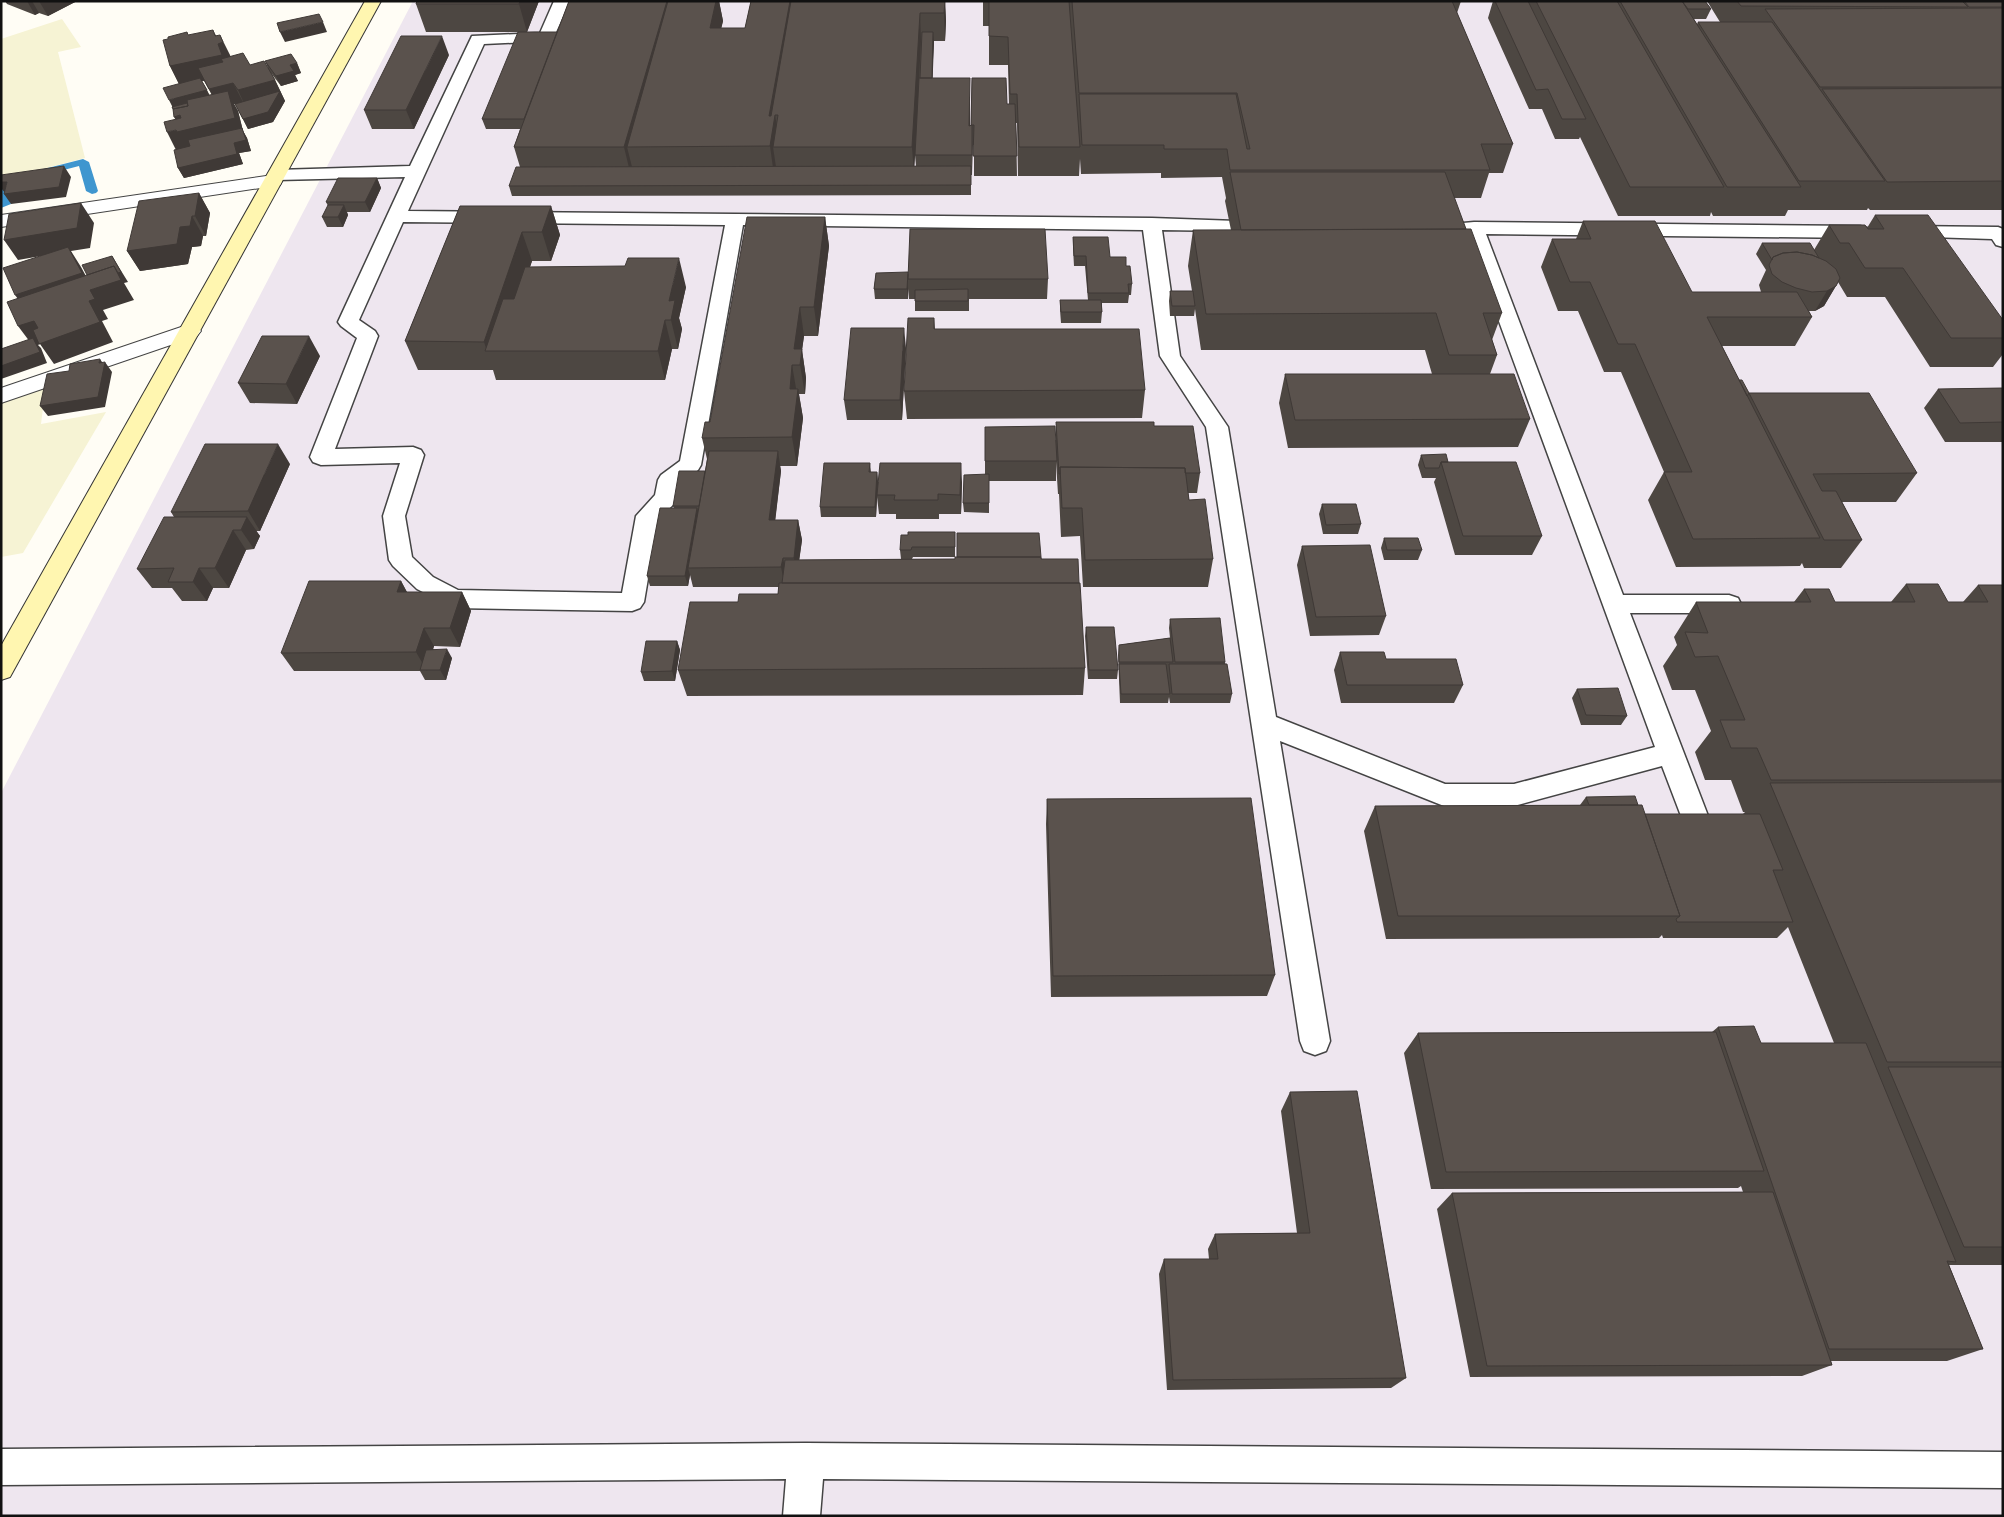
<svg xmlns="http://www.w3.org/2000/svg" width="2004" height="1517" font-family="'PT Serif',serif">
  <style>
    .industrial { fill: #eee6ef }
    .farmland { fill: #f6f3d4 }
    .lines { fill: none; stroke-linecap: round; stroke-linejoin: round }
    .stream { fill: #3f96cf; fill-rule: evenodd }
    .lane-casing { stroke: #444; stroke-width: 3 }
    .street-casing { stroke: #444; stroke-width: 2 }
    .secondary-casing { stroke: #333; stroke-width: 2 }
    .lane { fill: #fff; fill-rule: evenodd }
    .street { fill: #fff; fill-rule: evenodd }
    .secondary { fill: #fff6b0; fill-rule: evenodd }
    .wall { fill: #4d4742; fill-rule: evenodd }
    .shaded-wall { fill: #3f3936 }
    .building { fill: #5a524d; stroke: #3f3936 }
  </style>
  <rect width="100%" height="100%" fill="#fffdf5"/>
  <path class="industrial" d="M413 1H2003V1516H1V793Z"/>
  <path class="farmland" d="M62 19 81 47 58 52 85 158 1 180V39Z
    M46 384 41 424 106 412 23 553 1 557V401Z"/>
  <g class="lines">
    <path class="stream" d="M83 159 89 162 98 191 96 193 92 194 86 191 79 166 6 185 11 204 1 208V180Z"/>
    <defs>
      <path id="lane" d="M554 1H570L552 41 484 44 408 211 1152 218 1237 221 1239 225 1237 229 1230 231 1162 230 1180 356 1228 427 1276 717 1445 784H1514L1655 747 1467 234 1452 232 1450 228 1452 224 1474 222 1860 226 1867 228 1869 232 1867 236 1860 238 1486 234 1623 595H1729L1738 598 1741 604 1738 610 1729 613H1630L1710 821 1706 829 1696 832 1686 829 1662 766 1514 806H1444L1280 741 1330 1041 1326 1051 1315 1055 1304 1051 1300 1041 1206 427 1160 356 1143 230 743 225 701 465 698 470 680 484 677 498 674 504 658 519 644 602 640 608 632 611 454 608 417 589 393 566 389 560 383 516 400 463 321 465 313 462 310 457 357 338 341 326 338 322 405 177 277 180 271 179 268 175 271 171 277 170 410 166 472 36 540 33ZM403 222 725 225 680 461 661 475 658 480 655 495 636 516 622 593 458 590 433 577 412 557 405 516 424 455 421 450 413 447 335 449 378 336 375 331 359 320Z
        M1904 226 1998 227 2003 229V247L1996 245 1992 239 1897 236 1895 232 1897 228Z
        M806 1443 2003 1452V1488L823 1479 820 1516H783L786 1479 1 1485V1449Z"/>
      <path id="street" d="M273 175 280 177 282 181 280 185 1 227V215Z
        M190 324 197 326 201 331 197 336 1 403V388Z"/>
      <path id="secondary" d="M365 1H381L10 677 1 680V646Z"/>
    </defs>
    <use href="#lane" class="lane-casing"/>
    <use href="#street" class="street-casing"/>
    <use href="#secondary" class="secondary-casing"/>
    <use href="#lane" class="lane"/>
    <use href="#street" class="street"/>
    <use href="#secondary" class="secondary"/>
  </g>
  <path class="wall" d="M5 1H77L48 16 39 13 35 15 7 4Z
    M539 1 527 32H426L416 4Z
    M569 1H719L723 21 721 28H745L751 1H947L945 2 946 21 945 41H934L932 78 970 97V126L971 125 972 78 1007 104H1009L1008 65H989V26H983V1H1461L1457 13 1513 144 1503 173H1489L1481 198H1454L1466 229 1502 313 1492 340 1497 355 1490 374 1530 419 1518 447 1288 448 1279 403 1285 374H1432L1425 350H1201L1195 309 1194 316H1170L1169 301 1170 291H1192L1188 266 1193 230H1231L1225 201 1226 198 1222 177 1161 178V173L1081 174 1080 159 1079 176H1018L1017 123H1016L1017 176H974V145H973L972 175H971V195L512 196 509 186 520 167 514 147 520 129H486L482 119 557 32ZM916 142 915 155 916 166H914Z
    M1493 1H1705L1711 9 1706 19H1694L1697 24 1698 22H1720L1707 1H2003V210H1870L1868 208 1867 210H1788L1785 216H1713L1711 212 1710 216H1618L1580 137 1579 139H1555L1542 109H1529L1488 18Z
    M189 35 216 36 230 56 250 65 268 68 265 61 297 63 301 73 295 75 298 81 281 86 271 73 275 80 285 101 273 122 248 129 235 104H234L238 111 243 131 247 138 251 151 239 153 243 164 184 178 178 168 176 150V119L172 106 179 84 170 66 168 39ZM202 81H204L212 95H209Z
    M449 55 414 129H372L364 110Z
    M377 178 381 188 370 212H347L348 215 343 227H327L322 217 328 206 326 202Z
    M199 193 210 213 206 236H203L201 246 192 247 188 264 140 271 127 251Z
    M460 206H551L560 235 551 261H532L530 267 686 287 679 318 682 329 678 349H672L665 380H496L493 370H418L405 341Z
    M1875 215 2003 320V354L1993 367H1930L1885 297H1847L1838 282 1824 306 1815 311H1809L1812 317 1795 346H1722L1739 380 1749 393 1917 473 1896 502H1842L1862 540 1841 568H1804L1802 563 1800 566 1676 567 1648 500 1664 472 1621 372H1604L1578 311H1558L1541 267 1552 239H1576L1583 221 1692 292H1761L1759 285 1766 270 1756 254 1762 243 1814 250 1829 225 1867 228Z
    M825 217 829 246 818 336H804L802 350 806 378 805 394H799L803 418 797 466H780L781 471 775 520H798L802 540 799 560 901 559 900 550 908 535 955 532V557H913L912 559H955L1041 557 1085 668 1083 695 687 696 678 670 738 602 778 594 779 587H693L690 575 688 586H650L647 576 674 508 673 506 705 471 707 459 702 438 710 422Z
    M1073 237 1126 266 1132 284 1131 295H1129L1128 303H1102V312L1101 323H1061L1060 310V300H1088L1085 266H1074L1073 248Z
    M876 273 1048 279 1047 299H969V311H915V299H909L908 289V299H875L874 289Z
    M934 318 935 329 1145 390 1142 418 907 419 904 391Z
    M906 348 902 420H847L844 400Z
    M320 356 297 404 250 403 238 383Z
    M2003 388V442H1945L1924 408 1938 389Z
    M1056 422 1154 426 1200 473 1197 493H1188L1189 500 1213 559 1208 587H1083L1080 536 1061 537 1059 494H1058L1056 462V481H989V513L964 512 963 503 985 474V427L1056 440Z
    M1421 455 1448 462 1542 536 1532 555H1455L1434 482 1436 478H1422L1418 465Z
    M870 463 871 472H877L878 482H962L961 514H939V519H896V514H879L877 497 876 517H821L820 507Z
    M290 464 260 531H256L260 536 254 549 246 550 229 588H213L207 601H182L172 588H152L137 569 174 517 171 512Z
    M1322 504 1361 524 1358 534H1323L1319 514Z
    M1384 538 1422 550 1418 560H1384L1381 548Z
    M1302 546 1386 616 1379 635 1310 636 1297 565Z
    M401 581 407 592H462L471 611 460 647 434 646 433 649 452 658 446 680H425L420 671H294L281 653Z
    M1906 584 1948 602H1963L1978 585H2003V1265H1949L1983 1349 1947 1361H1831L1832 1365 1802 1376 1470 1377 1437 1209 1452 1193 1743 1192 1741 1186 1738 1188 1431 1189 1404 1053 1418 1033 1712 1032 1718 1027 1761 1043H1834L1788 927 1777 938H1663L1662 935 1659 938 1386 939 1364 831 1375 806 1580 805 1586 797 1638 805 1645 814H1743L1745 812H1743L1731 780H1705L1695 752 1711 731 1695 690H1672L1663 666 1677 645 1674 637 1696 602H1794L1804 589 1835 602H1891Z
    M1170 619 1225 662 1232 694 1230 703H1170L1169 697 1168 703H1120L1118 655 1119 645 1170 638 1169 628Z
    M1086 627 1118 670 1117 679H1088L1085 636Z
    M677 641 680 650 675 681H644L641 672Z
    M1340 652 1386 659 1463 685 1454 703H1341L1334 670Z
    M1577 689 1627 716 1621 725H1581L1572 698Z
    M1047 799 1275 975 1267 996 1051 997 1046 824Z
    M1290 1092 1406 1378 1391 1388 1167 1390 1159 1274 1164 1259H1209L1208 1249 1215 1234 1297 1233 1281 1111Z"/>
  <path class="shaded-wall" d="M27 1H32L39 13 35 15Z
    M39 1H77L48 16Z
    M520 1H539L527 32 519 4Z
    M667 1H680L627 147 633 171 631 176 624 147Z
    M716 1H719L723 21 715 56 710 28Z
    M790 1H798L778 115H775L780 143 773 147 776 167 774 175 770 146 769 116Z
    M945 1 946 21 945 41 944 13Z
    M920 13 921 41 914 175 912 147Z
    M323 22 327 32 285 42 280 32Z
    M213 30 220 43V35L230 55 232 62 229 75 180 86 170 66 215 36Z
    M933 32 934 42 932 96 931 86Z
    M442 36 449 55 414 129 406 110Z
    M297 63 301 73 295 75 298 81 281 86 276 76 290 65Z
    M970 78V145L969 126Z
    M275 80 285 101 273 122 248 129 243 119 247 110 238 90Z
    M233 83 243 102 234 104 238 111 243 131 247 138 251 151 239 153 243 164 184 178 178 168 177 152 167 132 176 130H182L174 117 219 109 209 89Z
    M207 90 212 100 174 110 169 100Z
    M64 166 71 177 66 197 11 204 4 194Z
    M377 178 381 188 370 212 365 202Z
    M1 182H7L5 193 1 188Z
    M199 193 210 213 206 236 195 216Z
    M81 203 94 223 90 248 71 251 81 267 93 289 112 256 128 282 124 283 134 300 103 310 108 319 102 321 113 342 54 364 40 344 38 345 41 348 47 363 1 379V366L33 346 18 326 30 315 15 295 70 251 18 260 4 240Z
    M344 205 348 215 343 227 338 217Z
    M551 206 560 235 551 261 542 232Z
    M192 216 203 236 201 246 192 247 188 264 140 271 127 251 180 227Z
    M825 217 829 246 818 336 814 307Z
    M522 232 532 261 501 351H487L484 342Z
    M679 258 686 287 679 318 682 329 678 349 671 320 669 301Z
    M908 279V299L907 289Z
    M1836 286 1824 306 1815 311 1827 291Z
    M800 307 804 336 802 350 806 378 805 394 800 365 794 349Z
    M665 320 672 349 665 380 658 351Z
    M904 328 906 348 902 420 900 400Z
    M309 336 320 356 297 404 286 384Z
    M100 359 104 365 105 362 112 372 105 407 48 416 40 406 99 363Z
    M792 365 797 394 790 389Z
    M798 389 803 418 797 466 792 437Z
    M278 444 290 464 260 531 248 511Z
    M778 451 781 471 773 540 769 520Z
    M961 463 962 482 961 514 960 495Z
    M877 472 878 482 876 517 875 507Z
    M697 508 700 518 688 568 690 575 688 586 685 576Z
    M247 517 260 536 254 549 241 530Z
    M798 520 802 540 797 577 794 558Z
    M233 530 246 550 229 588 215 568Z
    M783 558 787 577 785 587 781 567Z
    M199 568 213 588 207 601 193 582Z
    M401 581 411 600 397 592Z
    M462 592 471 611 460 647 450 628Z
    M424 628 434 646 427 671 416 652Z
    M677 641 680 650 675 681 672 671Z
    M447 649 452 658 446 680 440 670Z"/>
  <path class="building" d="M417 1H520L519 4H416Z
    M569 1H667L624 147H514Z
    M668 1H716L710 28H745L751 1H790L769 116H771L791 1H945L944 13H920L912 147H773L778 115H775L770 146 627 147Z
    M989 1H1069L1080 147H1019L1017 94H1010L1008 37 989 36Z
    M1072 1H1452L1513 144H1481L1490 170H1230L1227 149H1164V145H1082L1079 94H1236L1247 149H1250L1237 93H1079Z
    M1495 1H1528L1586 119H1562L1548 89 1536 90Z
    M1536 1H1617L1724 187H1630Z
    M1620 1H1682L1801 187H1727Z
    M1682 1H1705L1711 9H1688Z
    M1737 1H1962L1968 7 1741 6Z
    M1964 1H2003V7H1969Z
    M2003 8V87H1820L1765 9Z
    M319 14 323 22 280 32 277 23Z
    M1698 22H1772L1885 181H1799Z
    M213 30 215 36 220 35 223 42 218 44 222 55 170 66 163 40 168 39V37L187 32 188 35Z
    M518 32H557L524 119H482Z
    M922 32H933L932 78H920Z
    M401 36H442L406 110H364Z
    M243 53 250 65 264 61 275 80 238 90 233 83 209 89 198 68 223 62 221 59Z
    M291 54 297 63 290 65 294 71 276 76 265 61Z
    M200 78 207 90 169 100 163 88Z
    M919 78H970L969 126 972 125V155H915Z
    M972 78H1006L1007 104H1015L1017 156H973L974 125H971Z
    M2003 88V181L1887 182 1822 89Z
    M228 91 235 118 177 132 176 130 167 132 164 122 181 118 180 115 174 117 173 109 188 106 187 100Z
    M280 91 268 112 243 119 235 104Z
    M187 103 188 106 173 109 172 107Z
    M242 128 246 140 234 143 237 154 178 168 174 150 190 146 188 140Z
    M64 166 59 187 4 194 7 182H1V175Z
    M971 166V185L509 186 516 167Z
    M1230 172H1445L1466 229 1241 230Z
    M338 178H377L365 202H326Z
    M199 193 195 216H192L190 226 180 227 177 244 127 251 139 201Z
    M81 203 77 228 4 240 9 214Z
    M328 205H344L338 217H322Z
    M460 206H551L542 232H522L484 342 405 341Z
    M1875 215H1928L2003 320V338H1951L1903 268H1865L1849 243H1840L1829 225H1865L1868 229H1884Z
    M747 217H825L814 307H800L794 349H802L800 365H792L790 389H798L792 437 702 438 705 422H710Z
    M1583 221H1655L1692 292H1797L1812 317H1707L1820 538 1693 539 1664 472H1692L1635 344H1618L1590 282H1570L1552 239H1591Z
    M910 229H1045L1048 279H908Z
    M1471 229 1502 313H1483L1497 355H1449L1436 313 1206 314 1193 230Z
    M1073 237H1108L1110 257H1126V266H1130L1132 284H1128L1129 293H1088L1086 256H1074Z
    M1762 243H1810L1819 258 1812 255 1797 252 1783 253 1773 257 1772 260Z
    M68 247 82 273 15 295 3 268Z
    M1797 252 1812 255 1826 261 1836 269 1840 278 1836 286 1827 291 1812 292 1796 288 1782 282 1772 274 1769 265 1773 257 1783 253Z
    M112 256 121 272 118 273 114 266 87 275 82 265Z
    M628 258H679L669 301 675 300 671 320H665L658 351H485L503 299H514L525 267 625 266Z
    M114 266 121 280 90 290 95 299 89 301 100 322 39 344 33 330 38 328 34 321 18 326 7 302Z
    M908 272 907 289H874L876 273Z
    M968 289V301H915V290Z
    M1170 291H1193L1195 306H1172Z
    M1060 300H1101L1102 312H1061Z
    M908 318H934V329H1139L1145 390 904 391Z
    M851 328H904L900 400H844Z
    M262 336H309L286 384 238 383Z
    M33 338 40 352 1 366V349Z
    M100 359 99 363 105 362 98 397 40 406 47 374 69 371 70 364Z
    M1285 374H1514L1530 419 1295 420Z
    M1739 380H1742L1749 393 1747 396Z
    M2003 388V422L1960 423 1938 389Z
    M1749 393H1869L1917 473 1813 474 1822 491H1836L1862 540H1824Z
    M1056 422H1154V426H1193L1200 473H1185V468L1060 467V474H1059Z
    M1055 426 1057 461H985V427Z
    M205 444H278L248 511 171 512Z
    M709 451H778L769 520H798L794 558H783L781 567 688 568Z
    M1446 454 1448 462H1441L1439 468H1425L1421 455Z
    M1441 462H1516L1542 536H1463Z
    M824 463H870L869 472H877L875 507H820Z
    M880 463H961L960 495 938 494V500H894L895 495H877Z
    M1060 467 1185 468 1189 500 1205 499 1213 559 1085 560 1082 508H1062Z
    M679 471H705L699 506H673Z
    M989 474V503H963L964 475Z
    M1322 504H1356L1361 524 1326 525Z
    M660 508H697L685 576H647Z
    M164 517H247L241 530H233L215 568H199L193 582H168L174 568 137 569Z
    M908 532H955V547H912L911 550H900L901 535H908Z
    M957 533H1039L1041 557H957Z
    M1384 538H1418L1422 550H1387Z
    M1370 545 1386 616 1316 617 1302 546Z
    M955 557H1041V559H1078L1079 583H782L785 560 955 559Z
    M309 581H401L397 592H462L450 628H424L416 652 281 653Z
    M779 583H1080L1085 668 678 670 690 602H738L739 594H778Z
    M1906 584H1938L1948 602H1988L1978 585H2003V780H1771L1757 748H1731L1720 720H1745L1718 656 1695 657 1685 632 1708 633 1696 602H1811L1804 589H1829L1835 602H1915Z
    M1220 618 1225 662H1175L1170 619Z
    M1086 627H1114L1118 670H1089Z
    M1170 638 1173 662H1119V645Z
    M646 641H677L672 671 641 672Z
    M447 649 440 670H420L426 650Z
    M1340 652H1384L1386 659H1456L1463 685H1347Z
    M1119 664H1166L1170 694H1121Z
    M1169 664H1227L1232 694H1172Z
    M1618 688 1627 716 1586 715 1577 689Z
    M2003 782V1062H1887L1770 783Z
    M1635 796 1638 805H1589L1586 797Z
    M1251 798 1275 975 1053 976 1047 799Z
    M1642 805 1680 916H1398L1375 806Z
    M1645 814H1760L1783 870H1773L1793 922H1677L1676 919 1680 916Z
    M1754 1026 1761 1043H1866L1956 1262 1947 1261 1983 1349H1829L1718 1027Z
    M1716 1032 1764 1171 1446 1172 1418 1033Z
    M1888 1067H2003V1247H1964Z
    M1357 1091 1406 1378 1173 1380 1164 1259H1218L1215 1234 1310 1233 1290 1092Z
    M1773 1192 1832 1365 1487 1366 1452 1193Z"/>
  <rect width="2004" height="1517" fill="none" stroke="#111111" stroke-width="5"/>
</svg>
